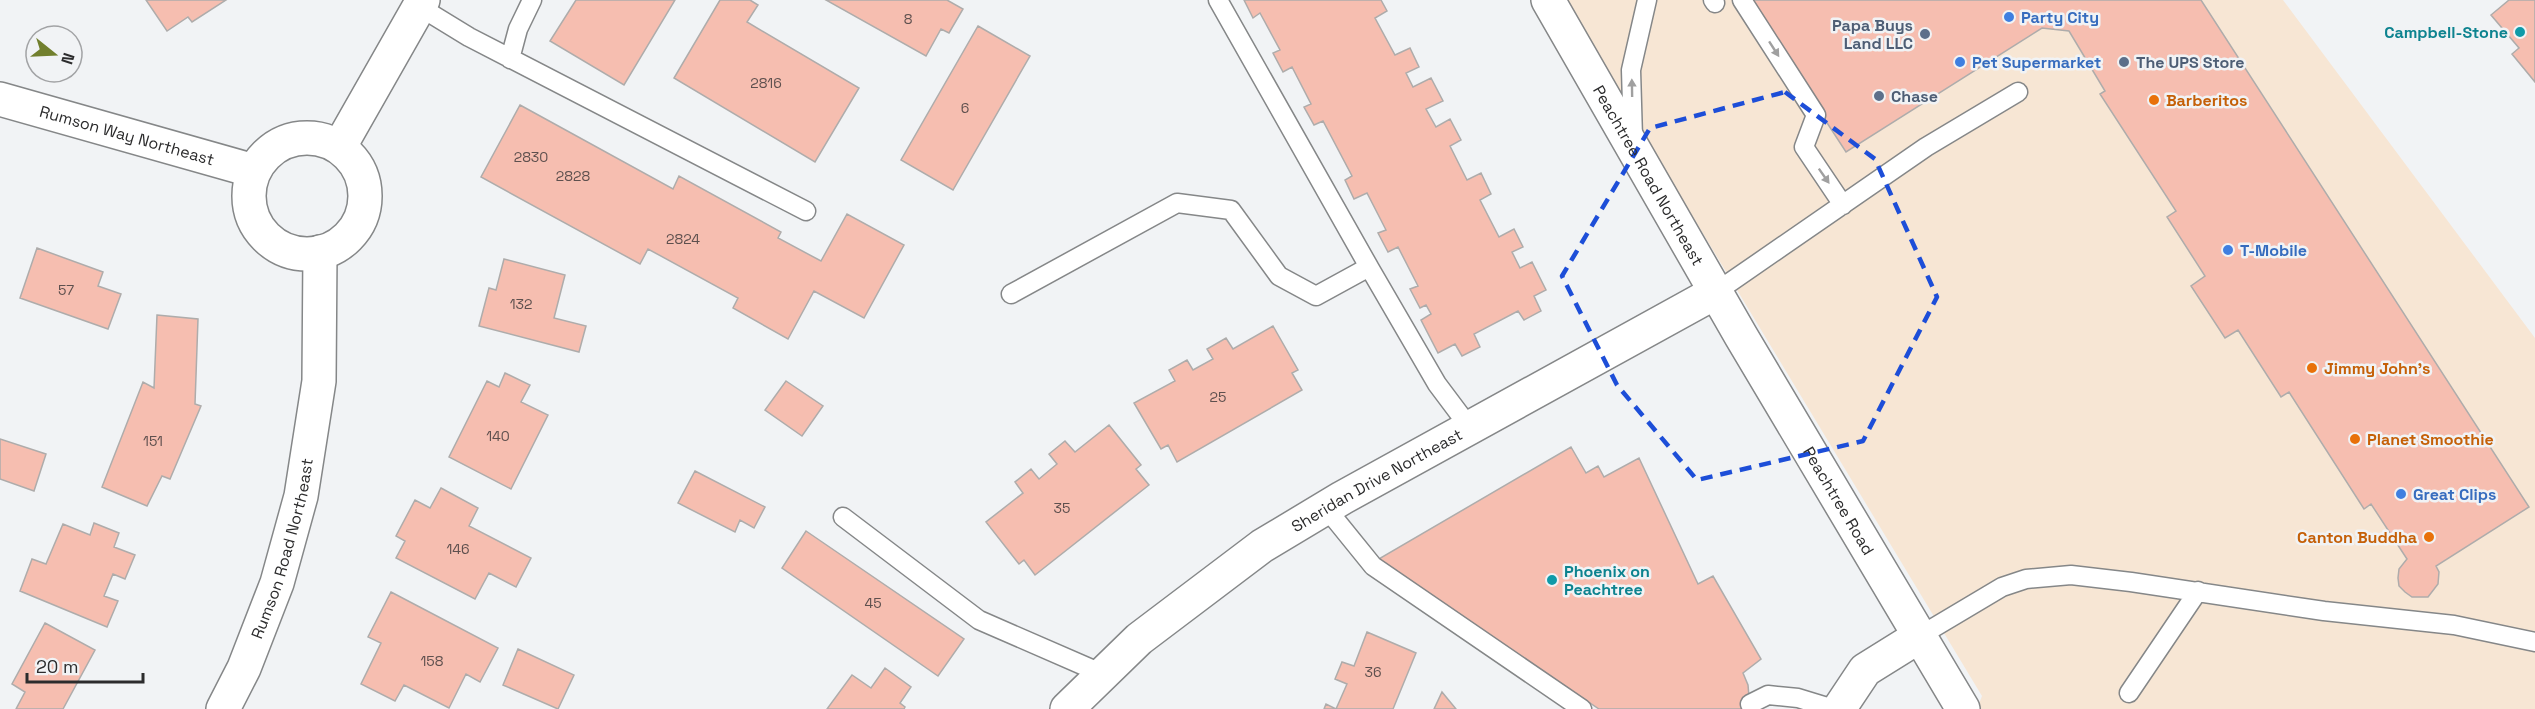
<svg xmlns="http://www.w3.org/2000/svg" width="2535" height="709" font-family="'Space Grotesk',sans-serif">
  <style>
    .commercial { fill: #f7e6d4 }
    .building { fill: #f6beb0; stroke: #aeacab; stroke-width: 1.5 }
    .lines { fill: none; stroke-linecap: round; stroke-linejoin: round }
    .service-casing { stroke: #858788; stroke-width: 21 }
    .minor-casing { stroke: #858788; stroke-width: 36 }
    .trunk-casing { stroke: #858788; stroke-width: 36 }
    .service { stroke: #fff; stroke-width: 18 }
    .minor { stroke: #fff; stroke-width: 33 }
    .trunk { stroke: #fff; stroke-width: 33 }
    .oneway { fill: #a0a0a0 }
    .marked { fill: none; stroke: #1d4ed8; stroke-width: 4.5; stroke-dasharray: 12 8; stroke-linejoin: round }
    .shop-dot { fill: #3f7fe0; stroke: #f1f3f5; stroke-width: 2 }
    .culture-dot { fill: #0f9aa8; stroke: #f1f3f5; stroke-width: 2 }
    .service-dot { fill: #5c6f8a; stroke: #f1f3f5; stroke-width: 2 }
    .food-dot { fill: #e8710a; stroke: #f1f3f5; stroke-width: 2 }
    .labels { text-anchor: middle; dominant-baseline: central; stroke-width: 5; stroke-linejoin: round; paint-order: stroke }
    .number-label { font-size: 14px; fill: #5e504e }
    .shop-label { font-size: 16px; font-weight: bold; fill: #366cbe; stroke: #f1f3f5; text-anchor: start }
    .service-label { font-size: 16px; font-weight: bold; fill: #4e5e75; stroke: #f1f3f5; text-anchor: start }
    .culture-label { font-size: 16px; font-weight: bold; fill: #0d838f; stroke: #f1f3f5; text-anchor: end }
    .food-label { font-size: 16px; font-weight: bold; fill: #c56008; stroke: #f1f3f5; text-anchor: start }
    .street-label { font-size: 16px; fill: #2c2c2d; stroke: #f1f3f5 }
  </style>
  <rect width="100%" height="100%" fill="#f1f3f5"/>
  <path class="commercial" d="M1562 0H2283L2535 338V709H1977L1982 696Z"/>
  <path class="building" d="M146 0H226L192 22 188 17 167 31Z
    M576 0H675L624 85 550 41Z
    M720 0H750L758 5 747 22 859 88 815 162 674 78Z
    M826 0H947L963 9 949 33 941 29 926 56Z
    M1244 0H1381L1387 11 1375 18 1395 55 1410 48 1419 67 1406 73 1413 87 1431 78 1443 101 1426 109 1436 127 1450 119 1461 140 1450 146 1467 180 1481 173 1491 194 1480 200 1499 237 1514 229 1523 247 1512 252 1520 268 1532 262 1546 290 1534 296 1541 311 1524 320 1518 311 1474 334 1480 347 1462 356 1455 344 1438 353 1421 320 1431 314 1426 305 1420 308 1410 289 1418 286 1398 247 1388 252 1378 233 1386 230 1367 193 1354 199 1345 180 1352 176 1323 121 1314 125 1304 107 1311 104 1292 67 1283 72 1273 53 1280 50 1260 13 1253 18Z
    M1747 0H2201L2529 507 2436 566 2439 572 2438 584 2428 597H2412L2405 592 2399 586 2398 578 2399 569 2407 559 2371 504 2364 509 2289 392 2281 397 2238 330 2225 338 2191 286 2205 276 2167 217 2176 211 2100 94 2105 91 2069 31 2042 28 1846 152Z
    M2509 0H2535V82L2512 54 2519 48 2491 15Z
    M978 26 1030 56 953 190 901 160Z
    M520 105 673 189 679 176 781 232 778 238 821 261 847 214 904 245 864 318 814 291 788 339 733 308 738 298 648 249 640 264 481 177Z
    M37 248 103 272 98 286 121 294 108 329 20 298Z
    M504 259 565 275 554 318 586 326 579 352 479 326 489 288 496 290Z
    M157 315 198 319 195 404 201 406 170 479 162 476 147 506 102 487 143 382 154 388Z
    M1273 326 1298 370 1292 373 1302 390 1177 462 1168 445 1161 449 1134 403 1175 381 1169 370 1187 360 1193 370 1213 359 1207 349 1226 338 1233 349Z
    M505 373 530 385 521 402 548 415 511 489 449 457 487 381 499 387Z
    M786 381 823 406 802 436 765 410Z
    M1109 425 1141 465 1136 469 1149 485 1035 575 1024 560 1019 564 986 522 1023 493 1015 482 1031 469 1039 479 1057 464 1049 454 1065 441 1075 452Z
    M0 439 46 454 34 491 0 479Z
    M1571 447 1586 473 1598 466 1604 477 1639 458 1698 584 1713 576 1761 659 1743 673 1748 685 1750 709H1599L1377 560Z
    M695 471 765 507 754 528 740 520 735 532 678 503Z
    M441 488 478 508 469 526 531 558 516 587 489 573 475 599 396 558 405 541 396 536 415 500 430 508Z
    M94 523 119 533 114 547 135 555 125 579 113 574 104 596 118 601 107 627 20 591 32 559 46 564 63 524 90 535Z
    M806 531 964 639 938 676 782 568Z
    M391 592 498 648 480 682 466 674 449 708 404 685 395 701 361 684 381 643 368 637Z
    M45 623 95 650 63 709H16L25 692 12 684Z
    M1367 632 1416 653 1393 709H1324L1326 704 1336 709 1347 684 1335 679 1342 662 1354 666Z
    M518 649 574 675 558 709 503 685Z
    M885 668 911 687 900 703 905 707 904 709H827L852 675 871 688Z
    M1442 692 1456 709H1434Z"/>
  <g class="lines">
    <defs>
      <path id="service" d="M1218 0 1369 267
        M1713 0 1715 3
        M1742 0 1816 115 1804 147 1843 205
        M420 7 469 37 806 211
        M510 59 518 29 532 0
        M1633 138 1631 70 1647 0
        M1716 292 1926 147 2018 92
        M1011 294 1177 203 1231 210 1279 276 1316 296 1369 267 1437 384 1470 428
        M1326 508 1373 566 1582 709
        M843 517 979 620 1103 674
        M1918 637 2002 587 2026 579 2071 575 2131 582 2324 611 2454 625 2535 642
        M2129 693 2198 591
        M1750 704 1768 695 1798 698 1834 709"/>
      <g id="minor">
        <path id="s1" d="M0 99 254 171"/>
        <circle cx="307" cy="196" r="58"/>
        <path d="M340 146 423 0"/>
        <path id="s2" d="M223 709 244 668 277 583 301 496 319 381 320 252"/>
        <path id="s3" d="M1067 709 1139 639 1262 546 1342 498 1716 292"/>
        <path d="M1839 709 1865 670 1918 637"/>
      </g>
      <g id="trunk">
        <path id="s4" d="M1548 0 1741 336 1963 709"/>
      </g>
    </defs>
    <use href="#service" class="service-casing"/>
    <use href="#minor" class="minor-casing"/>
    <use href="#trunk" class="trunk-casing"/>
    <use href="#service" class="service"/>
    <use href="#minor" class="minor"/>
    <use href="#trunk" class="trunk"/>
  </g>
  <defs><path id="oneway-solid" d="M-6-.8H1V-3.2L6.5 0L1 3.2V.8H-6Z" transform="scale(1.5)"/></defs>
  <g class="oneway">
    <use href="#oneway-solid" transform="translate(1774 49) rotate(57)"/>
    <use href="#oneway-solid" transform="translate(1632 88) rotate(-91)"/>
    <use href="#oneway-solid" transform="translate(1824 176) rotate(55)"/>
  </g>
  <path class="marked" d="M1785 92 1875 159 1937 297 1863 441 1697 480 1617 385 1562 276 1650 128Z"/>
  <g class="shop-dot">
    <circle cx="2009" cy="17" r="6"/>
    <circle cx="1960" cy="62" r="6"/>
    <circle cx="2228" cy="250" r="6"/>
    <circle cx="2401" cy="494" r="6"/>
  </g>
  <g class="culture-dot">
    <circle cx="2520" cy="32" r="6"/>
    <circle cx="1552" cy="580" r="6"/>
  </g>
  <g class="service-dot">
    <circle cx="1925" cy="34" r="6"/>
    <circle cx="2124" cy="62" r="6"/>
    <circle cx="1879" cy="96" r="6"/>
  </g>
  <g class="food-dot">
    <circle cx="2154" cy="100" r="6"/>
    <circle cx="2312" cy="368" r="6"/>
    <circle cx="2355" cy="439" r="6"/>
    <circle cx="2429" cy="537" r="6"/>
  </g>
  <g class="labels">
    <g class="number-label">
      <text x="908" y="19">8</text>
      <text x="766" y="83">2816</text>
      <text x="965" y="108">6</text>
      <text x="531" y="157">2830</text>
      <text x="573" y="176">2828</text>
      <text x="683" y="239">2824</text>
      <text x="66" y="290">57</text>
      <text x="521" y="304">132</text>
      <text x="1218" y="397">25</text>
      <text x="498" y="436">140</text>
      <text x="153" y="441">151</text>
      <text x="1062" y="508">35</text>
      <text x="458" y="549">146</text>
      <text x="873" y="603">45</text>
      <text x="432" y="661">158</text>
      <text x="1373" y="672">36</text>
    </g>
    <g class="shop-label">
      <text x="2021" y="17">Party City</text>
      <text x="1972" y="62">Pet Supermarket</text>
      <text x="2240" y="250">T-Mobile</text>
      <text x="2413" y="494">Great Clips</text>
    </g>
    <g class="service-label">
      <text x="1913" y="25" text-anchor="end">Papa Buys<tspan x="1913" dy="18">Land LLC</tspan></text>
      <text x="2136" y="62">The UPS Store</text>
      <text x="1891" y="96">Chase</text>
    </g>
    <g class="culture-label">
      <text x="2508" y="32">Campbell-Stone</text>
      <text x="1564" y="571" text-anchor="start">Phoenix on<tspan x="1564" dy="18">Peachtree</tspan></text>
    </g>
    <g class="food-label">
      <text x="2166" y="100">Barberitos</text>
      <text x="2324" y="368">Jimmy John's</text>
      <text x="2367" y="439">Planet Smoothie</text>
      <text x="2417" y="537" text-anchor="end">Canton Buddha</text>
    </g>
    <g class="street-label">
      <text stroke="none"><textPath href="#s1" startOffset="132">Rumson Way Northeast</textPath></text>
      <text stroke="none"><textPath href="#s4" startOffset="202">Peachtree Road Northeast</textPath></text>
      <text stroke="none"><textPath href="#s3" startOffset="387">Sheridan Drive Northeast</textPath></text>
      <text stroke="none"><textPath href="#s4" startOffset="579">Peachtree Road</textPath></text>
      <text stroke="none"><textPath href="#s2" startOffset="172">Rumson Road Northeast</textPath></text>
    </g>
  </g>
  <g transform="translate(54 54) rotate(108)"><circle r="28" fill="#f1f3f5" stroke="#a2a3a5" stroke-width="1.5"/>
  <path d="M0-4.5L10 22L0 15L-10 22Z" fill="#72802e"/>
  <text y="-9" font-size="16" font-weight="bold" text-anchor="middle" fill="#2c2c2d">N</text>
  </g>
  <path d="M27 673v9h116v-9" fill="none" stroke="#2c2c2d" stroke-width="3"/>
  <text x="36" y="673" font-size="18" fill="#2c2c2d" stroke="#f1f3f5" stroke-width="4.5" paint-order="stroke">20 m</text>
</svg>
